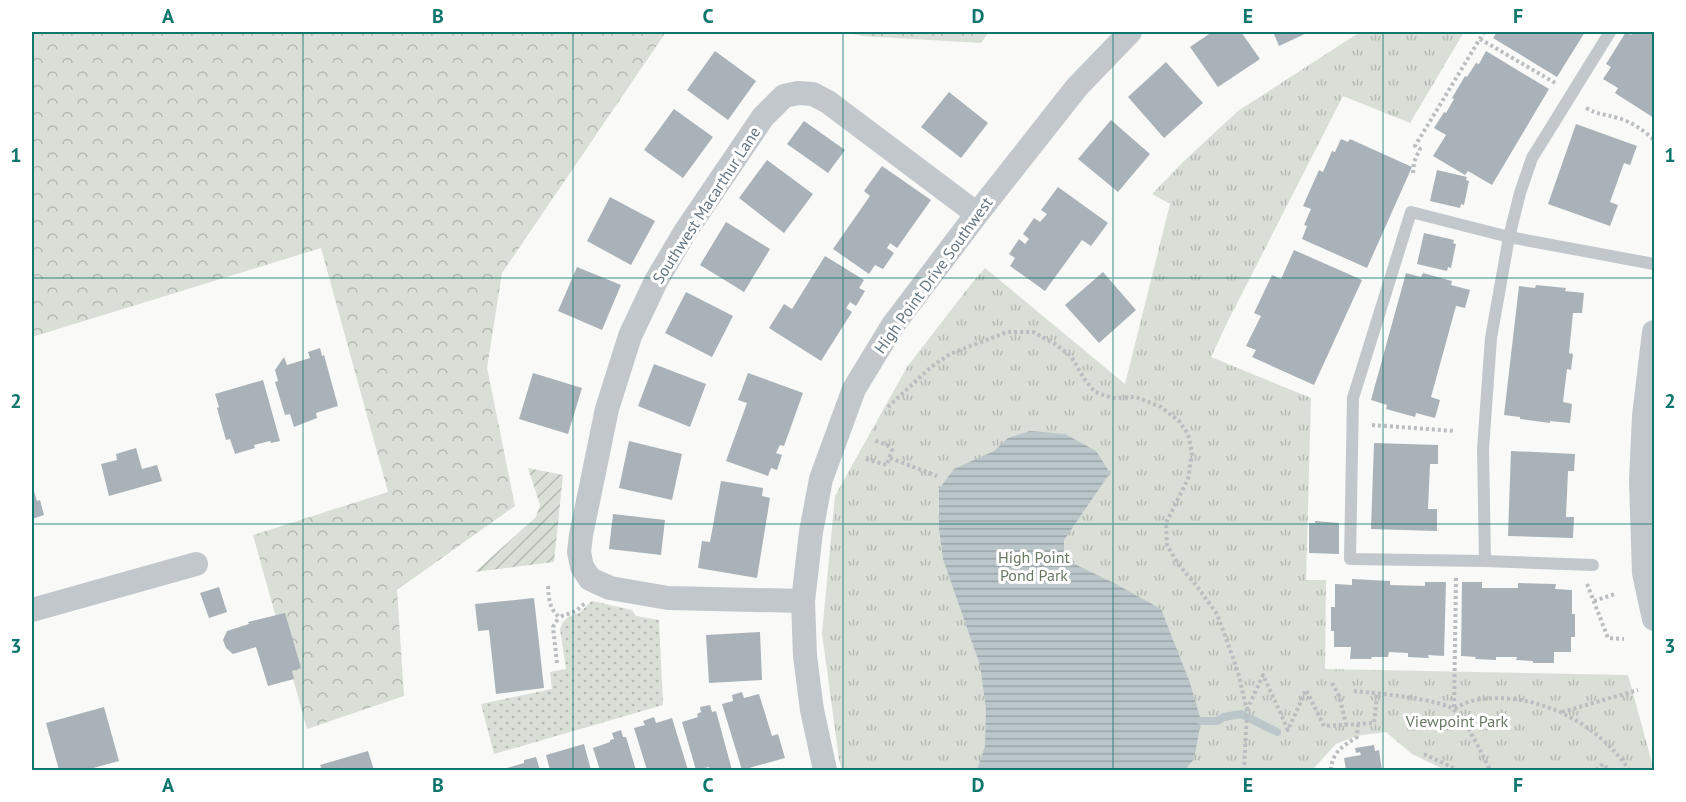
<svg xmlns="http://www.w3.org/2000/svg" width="1686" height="802" font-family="'PT Sans',sans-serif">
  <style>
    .grass { fill: url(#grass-dots) }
    .forest { fill: url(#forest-crowns) }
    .park { fill: url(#park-tufts) }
    .garden { fill: url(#garden-furrows) }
    .water { fill: url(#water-rules) }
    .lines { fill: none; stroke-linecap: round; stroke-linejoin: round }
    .stream { stroke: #bac6ca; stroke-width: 8 }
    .building { fill: #a9b2b8 }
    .path { stroke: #babec1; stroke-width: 4; stroke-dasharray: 3 3; stroke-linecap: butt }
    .lane { stroke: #c2c7cb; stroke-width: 12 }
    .street { stroke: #c2c7cb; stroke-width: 24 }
    .grid { fill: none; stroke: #0f766e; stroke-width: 1.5; stroke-opacity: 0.55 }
    .labels { text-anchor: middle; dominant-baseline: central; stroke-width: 6; stroke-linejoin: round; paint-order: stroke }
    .street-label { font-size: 16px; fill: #647682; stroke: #fff }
    .park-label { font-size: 16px; fill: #687a63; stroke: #fff }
    .neatline { fill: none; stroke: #0f766e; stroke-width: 2 }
    .grid-label { font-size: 20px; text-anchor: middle; font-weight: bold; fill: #0f766e }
  </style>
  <defs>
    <pattern id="grass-dots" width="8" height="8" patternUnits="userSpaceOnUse" patternTransform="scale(1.5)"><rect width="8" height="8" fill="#d9ded6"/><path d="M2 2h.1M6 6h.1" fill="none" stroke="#b4b9b3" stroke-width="1.8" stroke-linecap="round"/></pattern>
    <pattern id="forest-crowns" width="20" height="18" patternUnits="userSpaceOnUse" patternTransform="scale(1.5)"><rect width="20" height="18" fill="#d9ded6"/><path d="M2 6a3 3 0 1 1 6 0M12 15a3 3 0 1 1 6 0" fill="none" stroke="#b4b9b3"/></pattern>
    <pattern id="park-tufts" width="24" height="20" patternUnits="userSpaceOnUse" patternTransform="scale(1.5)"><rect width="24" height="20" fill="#d9ded6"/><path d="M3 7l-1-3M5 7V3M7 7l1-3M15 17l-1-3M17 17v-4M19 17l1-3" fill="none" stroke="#b4b9b3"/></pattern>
    <pattern id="garden-furrows" width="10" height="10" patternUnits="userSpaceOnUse" patternTransform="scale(1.5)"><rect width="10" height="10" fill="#d9ded6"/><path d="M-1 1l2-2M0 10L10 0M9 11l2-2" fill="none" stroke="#b4b9b3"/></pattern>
    <pattern id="water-rules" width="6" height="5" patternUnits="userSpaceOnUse" patternTransform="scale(1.5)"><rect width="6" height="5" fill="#bac6ca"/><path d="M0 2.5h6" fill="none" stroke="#9ba5a9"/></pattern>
  </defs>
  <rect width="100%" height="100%" fill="#f9f9f7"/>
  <path class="grass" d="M592 601 632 610 636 616 659 620 663 705 494 754 481 704 552 689 550 672 566 669 560 629 563 622 568 617 580 612Z"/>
  <path class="forest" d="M32 32H666L502 273 487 368 515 506 397 590 404 696 307 729 253 535 388 492 321 248 32 337Z
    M844 32H989L981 43 862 36Z"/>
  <path class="park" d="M1360 32H1464L1410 123 1343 96 1228 321 1211 357 1311 398 1306 580H1326L1325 669 1628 675 1654 770H1445L1412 754 1386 732 1356 736 1336 744 1312 770H842L839 759 822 633 835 496 907 367 972 283 985 268 1125 384 1170 204 1152 194 1184 161 1238 111Z"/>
  <path class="garden" d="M528 468 563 475 554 562 475 572 536 517 540 505Z"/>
  <path class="water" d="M1030 431 1065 434 1096 451 1110 473 1064 540V559L1114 583 1161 609 1190 683 1201 721 1194 759 1185 770H977L985 746 986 709 980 665 943 559 939 529V489L954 469 994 451 1008 438Z"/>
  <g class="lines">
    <path class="stream" d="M1201 721H1217L1224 717 1241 714 1277 732"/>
  </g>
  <path class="building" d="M1212 32H1241L1260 59 1218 87 1190 47Z
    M1273 32H1309L1279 46Z
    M1497 32H1585L1557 77 1493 38Z
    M1626 32 1631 35 1633 32H1654V118L1615 93 1618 88 1603 79 1611 67 1606 64Z
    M715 51 756 81 728 120 687 90Z
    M1486 51 1549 89 1492 185 1468 171 1465 175 1433 156 1446 135 1434 128 1444 112 1446 113 1454 99 1452 98 1465 76 1467 77 1476 63 1479 64Z
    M1166 62 1203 103 1164 138 1128 97Z
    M949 92 988 123 961 158 921 127Z
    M674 109 713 137 683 178 644 150Z
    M1111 120 1150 154 1118 192 1078 159Z
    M804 121 845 150 828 173 787 144Z
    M1576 124 1637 146 1630 165 1624 163 1610 202 1618 205 1610 226 1548 204Z
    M1341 139 1348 142 1350 139 1412 167 1367 268 1302 239 1307 226 1304 225 1311 209 1303 206 1319 170 1323 172 1332 151 1335 152Z
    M767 160 813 194 784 233 739 198Z
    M882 166 931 200 897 248 890 243 887 248 894 253 883 269 875 265 869 274 833 249 870 196 864 191Z
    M1437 170 1467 177 1466 180 1469 181 1464 205 1461 204 1460 208 1430 201Z
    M1058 187 1108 223 1091 246 1082 240 1045 291 1010 266 1015 258 1009 254 1019 239 1025 244 1029 239 1023 234 1034 218 1040 222 1047 214 1041 210Z
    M610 197 655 221 631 265 587 241Z
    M726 222 770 249 744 292 700 265Z
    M1424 233 1454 240 1453 243 1456 244 1451 268 1448 267 1447 271 1417 264Z
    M1294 250 1362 280 1314 385 1252 357 1256 350 1246 346 1261 316 1254 313 1272 275 1281 279Z
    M825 256 864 280 859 288 865 291 856 306 850 302 846 308 852 312 821 361 769 328 784 304 792 309Z
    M577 267 621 285 602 330 558 311Z
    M1103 272 1136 310 1099 343 1065 305Z
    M1406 273 1421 277 1423 273 1452 281 1451 285 1470 290 1465 308 1456 306 1431 397 1440 400 1435 418 1416 413 1415 417 1386 409 1387 405 1371 400Z
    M1536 285 1566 288 1565 291 1584 293 1582 313H1573L1569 353 1573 354 1571 370 1567 369 1563 402 1572 404 1570 423 1550 421V423L1520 419V417L1504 415 1519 286 1535 288Z
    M686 292 733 316 712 357 665 333Z
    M320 348 322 356 324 355 338 406 316 413 317 418 294 427 290 414 285 415 275 382 278 381 275 370 284 357 287 365 310 358 308 352Z
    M654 364 706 384 690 427 638 406Z
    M533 373 582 388 568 434 519 419Z
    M748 373 803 393 784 446 780 445 776 453 782 455 777 470 771 468 768 476 726 461 747 403 738 400Z
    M263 380 280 441 271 443 270 441 254 445 255 448 235 454 230 439 226 440 217 408 219 407 215 394Z
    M629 441 682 454 672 500 619 488Z
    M1374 443 1438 445V464H1430L1428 509H1437V531L1371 529Z
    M136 448 142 469 157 465 162 481 109 496 101 464 117 460 116 454Z
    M1511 451 1575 454 1574 471H1568L1566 517H1574L1573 538 1508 536Z
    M721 481 763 488 762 496 770 498 757 578 698 568 702 541 710 542Z
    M32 485 37 501 40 500 44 515 32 519Z
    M613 514 665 520 661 555 609 549Z
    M1315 521 1339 523V554L1309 553V523H1315Z
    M1352 579 1390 581V585L1425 586V582H1446L1444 656 1428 655 1429 658 1408 657V653L1389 652 1388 657H1371L1372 659H1350L1351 647H1334V631H1331V607H1335V584L1352 585Z
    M1462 582H1482V588H1518V583L1556 584 1555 589 1572 590V614H1575V637H1571V652H1554V663H1533V661L1516 660 1517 657H1496V660L1475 659 1476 657 1461 656Z
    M219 587 227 612 209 618 200 593Z
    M534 598 544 688 496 694 489 630 478 631 475 604Z
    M285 613 301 668 292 671 294 679 268 686 256 647 233 654 226 648 223 640 227 631 249 624 248 622Z
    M760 632 762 680 709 683 706 635Z
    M742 692 744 698 759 694 772 736 778 734 785 758 742 770 722 704 733 701 732 695Z
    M710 705 712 712 716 711 732 770H710L709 767 696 770 682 722 698 717 697 714 701 712 700 707Z
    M104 707 119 761 86 770H59L46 723Z
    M654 717 656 723 672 718 688 770H647L634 728 645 725 643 721Z
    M621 730 623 737H626L636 770H600L593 748 610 742V740L614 739 612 733Z
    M584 744 591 770H550L546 755Z
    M1374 745 1375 751 1379 750 1382 770H1346L1344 758 1361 755 1360 752 1356 753 1355 748Z
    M368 751 374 770H322L320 765Z
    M536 757 540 770H500L524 763V760Z"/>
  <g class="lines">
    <path class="path" d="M1480 39 1557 84
      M1586 108C1599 115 1604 114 1618 118 1630 121 1645 131 1654 140
      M1413 173 1414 162 1420 149 1415 146 1484 32
      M888 407 931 367 950 354 1007 332H1033L1055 344 1071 356 1085 380 1095 392 1112 398 1136 397 1161 407 1179 421 1188 434 1192 453 1188 479 1166 523 1167 545 1178 564 1196 585 1217 614 1228 644 1238 672 1247 711 1244 770
      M1372 425 1455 431
      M890 458 937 476
      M866 459 887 465 892 450 887 445 873 440
      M1456 578 1454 709C1459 706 1465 703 1471 701 1530 688 1597 721 1629 770
      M1587 584 1608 638 1624 639
      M548 586C549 599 549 608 559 617L576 611 585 603
      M1594 601 1615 594
      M557 663 553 627 559 617
      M1332 683 1339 696 1346 724
      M1354 691C1373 693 1443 699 1454 710 1467 721 1482 755 1490 770
      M1247 710 1263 675 1288 730 1306 690 1324 726 1374 723 1377 694
      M1562 712 1638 690
      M1424 754 1458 770
      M1331 770C1332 752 1343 746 1357 737L1358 724
      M1596 770 1603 764 1609 770"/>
    <path class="lane" d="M1485 561 1483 449 1491 338 1509 237 1520 193 1532 158 1610 32
      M1593 565 1485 561 1350 559 1353 398 1411 212 1509 237 1654 264"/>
    <path class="street" d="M1654 332 1644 416 1641 481 1644 573 1654 619
      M803 601 668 598 610 588 590 579 582 567 579 552 581 535 607 409 630 336 656 281 685 232 763 117 784 96 798 93 813 94 828 102 977 214
      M32 610 196 564
      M825 770 812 710 805 656 803 601 811 532 821 479 854 389 893 325 977 214 1077 87 1130 32"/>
  </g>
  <path class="grid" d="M303 32V770M573 32V770M843 32V770M1113 32V770M1383 32V770M32 278H1654M32 524H1654"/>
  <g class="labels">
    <g class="street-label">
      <text transform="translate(706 205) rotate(-57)">Southwest Macarthur Lane</text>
      <text transform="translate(933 275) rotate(-54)">High Point Drive Southwest</text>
    </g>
    <g class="park-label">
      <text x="1034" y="557">High Point<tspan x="1034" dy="18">Pond Park</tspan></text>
      <text x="1457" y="721">Viewpoint Park</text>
    </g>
  </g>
  <rect width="1686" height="802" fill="none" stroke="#ffffff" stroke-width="66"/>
  <rect x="33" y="33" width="1620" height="736" class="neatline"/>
  <g class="grid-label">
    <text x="168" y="23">A</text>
    <text x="438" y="23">B</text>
    <text x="708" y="23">C</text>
    <text x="978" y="23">D</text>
    <text x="1248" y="23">E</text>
    <text x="1518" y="23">F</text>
    <text x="16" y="162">1</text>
    <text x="1670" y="162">1</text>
    <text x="16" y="408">2</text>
    <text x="1670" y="408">2</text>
    <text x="16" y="653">3</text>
    <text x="1670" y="653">3</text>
    <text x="168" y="792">A</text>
    <text x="438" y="792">B</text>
    <text x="708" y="792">C</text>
    <text x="978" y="792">D</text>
    <text x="1248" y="792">E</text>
    <text x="1518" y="792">F</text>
  </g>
</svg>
